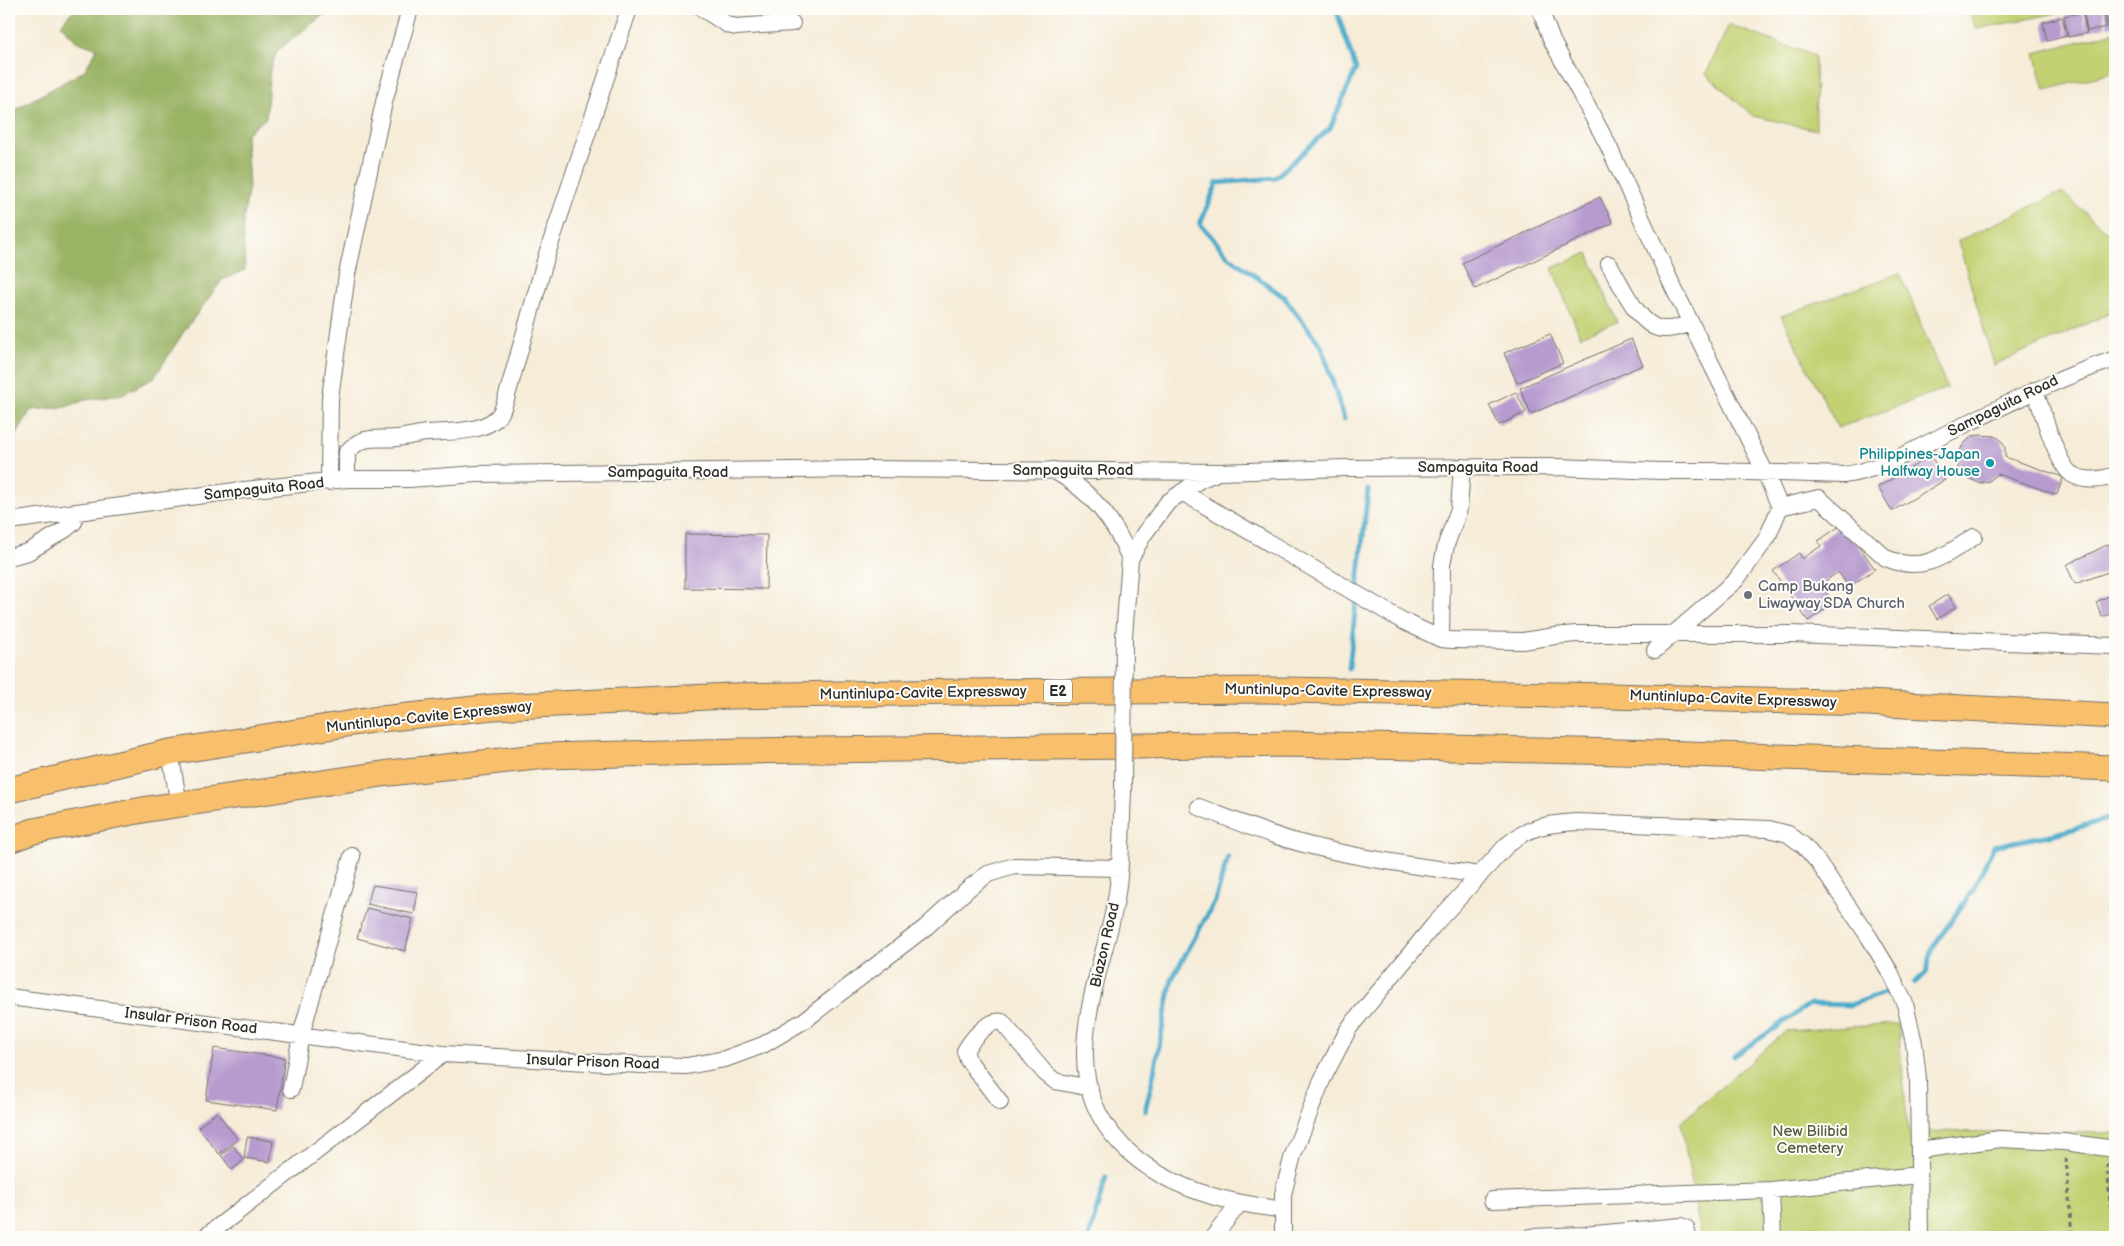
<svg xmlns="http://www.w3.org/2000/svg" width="2124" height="1246" font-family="'Balsamiq Sans',sans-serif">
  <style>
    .green { fill: #c3d173; stroke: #777e4f }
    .forest { fill: #9ab365; stroke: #626f48 }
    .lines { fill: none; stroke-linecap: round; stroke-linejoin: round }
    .stream { stroke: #4babca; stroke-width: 5 }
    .building { fill: #b79bcf }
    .minor-casing { stroke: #726f68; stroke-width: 18 }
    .highway-casing { stroke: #726f68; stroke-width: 27 }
    .path { stroke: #726f68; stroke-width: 3; stroke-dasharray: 4 4; stroke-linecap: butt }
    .minor { stroke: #fff; stroke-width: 16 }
    .highway { stroke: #f8bf6c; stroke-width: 25 }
    .minor-bridge-casing { stroke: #726f68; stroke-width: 18; stroke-linecap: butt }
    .minor-bridge { stroke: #fff; stroke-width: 16 }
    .culture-dot { fill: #0f9aa8; stroke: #fdfcf7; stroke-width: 2 }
    .worship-dot { fill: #6b7280; stroke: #fdfcf7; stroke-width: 2 }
    .labels { text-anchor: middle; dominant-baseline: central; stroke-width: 4; stroke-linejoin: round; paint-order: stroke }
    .shield { fill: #fdfcf7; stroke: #6a6a68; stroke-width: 1 }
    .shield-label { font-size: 14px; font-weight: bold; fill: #2b2b2b }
    .street-label { font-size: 15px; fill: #2b2b2b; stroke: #fdfcf7 }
    .culture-label { font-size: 15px; fill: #0d838f; stroke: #fdfcf7; text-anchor: end }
    .worship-label { font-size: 15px; fill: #5b616d; stroke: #fdfcf7; text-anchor: start }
    .park-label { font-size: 15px; fill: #595d41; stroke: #fdfcf7 }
  </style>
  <rect width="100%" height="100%" fill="#fdfcf7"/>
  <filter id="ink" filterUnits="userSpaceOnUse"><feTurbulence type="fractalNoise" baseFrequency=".02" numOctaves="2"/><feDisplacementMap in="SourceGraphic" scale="10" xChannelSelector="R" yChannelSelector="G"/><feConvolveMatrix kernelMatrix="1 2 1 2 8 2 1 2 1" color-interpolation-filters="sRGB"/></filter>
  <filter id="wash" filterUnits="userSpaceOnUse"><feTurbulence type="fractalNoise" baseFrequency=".0096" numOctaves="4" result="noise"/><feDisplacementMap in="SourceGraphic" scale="20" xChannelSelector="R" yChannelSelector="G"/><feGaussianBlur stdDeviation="1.12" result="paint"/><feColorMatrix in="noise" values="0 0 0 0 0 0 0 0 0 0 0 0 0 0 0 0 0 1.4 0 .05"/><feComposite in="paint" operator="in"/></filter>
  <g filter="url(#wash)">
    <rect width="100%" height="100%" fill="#f6ecd8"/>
    <path class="green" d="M1967 9H2077L1977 29Z
      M1729 25 1815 56 1816 130 1753 116 1706 74Z
      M2115 32V72L2045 90 2035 53Z
      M2062 192 2115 239V311L1994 365 1958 241Z
      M1588 253 1617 322 1580 336 1552 268Z
      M1900 273 1947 388 1838 428 1781 316Z
      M1898 1024 1908 1131 2115 1133V1237H1701L1681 1122 1786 1031Z"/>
    <path class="forest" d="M78 9H331L277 51 270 70 266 118 246 134 249 186 243 223 245 270 222 280 183 333 154 378 121 395 85 400 66 407 31 410 9 447V113L84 71 97 49 76 41 61 25 69 14Z"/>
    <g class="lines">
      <path class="stream" d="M1336 9 1356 69 1330 128 1275 178 1217 183 1200 224 1229 257 1284 297 1322 347 1344 419
        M1349 669 1368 490
        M1914 983 1926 973 1933 947 1972 891 1994 846 2055 834 2115 817
        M1734 1056 1810 1004 1850 1005 1887 992
        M1145 1111 1153 1077 1172 979 1215 901 1228 857
        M1089 1237 1106 1177"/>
    </g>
    <g id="blocks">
      <path class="building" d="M2103 9 2106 27 2087 31 2084 13Z
        M2105 9H2115V25L2108 27Z
        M2082 13 2087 33 2068 37 2064 16Z
        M2062 17 2067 36 2047 41 2043 22Z
        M1600 197 1613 223 1475 289 1462 263Z
        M1550 334 1563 363 1517 383 1504 353Z
        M1631 339 1643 365 1531 414 1520 388Z
        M1516 392 1526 412 1499 425 1489 405Z
        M1980 435 1994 436 2000 439 2005 447V457L2063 477 2057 495 1998 474 1989 481 1979 483 1968 478 1958 469V455L1963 445 1972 436Z
        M1931 456 1945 480 1892 511 1878 487Z
        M1843 524 1875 569 1849 587 1838 572 1820 585 1834 603 1808 621 1773 571 1799 553 1802 559 1821 546 1818 541Z
        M685 534 767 535 766 589 685 588Z
        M2109 544 2113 553 2108 572 2075 584 2066 565Z
        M1948 594 1956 607 1937 619 1929 606Z
        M2111 595 2115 603V612L2102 617 2096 602Z
        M373 885 418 892 414 914 367 904Z
        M367 908 413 919 405 951 357 938Z
        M214 1048 285 1058 277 1110 206 1100Z
        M217 1112 238 1140 219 1154 198 1127Z
        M247 1137 273 1141 270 1162 244 1158Z
        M233 1146 244 1160 232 1170 221 1155Z"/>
    </g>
  </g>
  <g filter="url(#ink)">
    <use href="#blocks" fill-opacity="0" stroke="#726f68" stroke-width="1"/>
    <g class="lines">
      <defs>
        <path id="minor" d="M703 9 728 25 736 27 792 23
          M1540 9 1552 41 1607 143 1673 287 1765 472 1780 507 1767 538 1736 580 1655 650
          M1609 264C1621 283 1639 328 1663 329 1673 330 1682 326 1691 323
          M2035 390C2041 407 2058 468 2073 475 2085 482 2103 480 2115 475
          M1053 470C1091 491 1114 519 1130 559
          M347 479V452C364 434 374 440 397 438 407 437 417 434 427 433 448 431 486 434 500 414 503 410 504 404 506 399L547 254 629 9
          M329 482 330 398 347 274 384 102 410 9
          M1182 492 1403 621 1441 639 1452 640 1523 641 1555 636 1576 634H1791L2115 646
          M1819 498 1886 558C1922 574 1944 556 1974 537
          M1780 507 1819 498
          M9 521 235 491 347 479H409L477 474 863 469 1218 472 1346 468 1557 467 1661 471H1719L1844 475C1879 471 1919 447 1950 432 2005 405 2058 378 2115 359
          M9 557 28 552 66 529 74 522V513
          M1124 636 1130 559 1144 534 1168 502 1201 479 1214 474
          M1441 639 1442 565 1446 545 1459 509 1462 467
          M170 752 179 805
          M1123 792C1121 831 1122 872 1114 910 1104 956 1086 1003 1085 1051 1083 1129 1143 1176 1212 1196 1235 1203 1259 1206 1282 1210
          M1199 807C1232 820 1266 834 1300 843 1359 859 1420 866 1480 875
          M9 997 443 1054 641 1065 687 1066 725 1059 763 1045 805 1020 926 927 969 888 988 874 1014 866 1119 868
          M291 1089 301 1035 352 856
          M1000 1102 968 1060 965 1051C971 1040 989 1018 1002 1022L1045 1073 1055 1081 1090 1088
          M1919 1150 2000 1139 2064 1142 2115 1149
          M1771 1190 1773 1237
          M1492 1200 1771 1190 1919 1175
          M205 1237 443 1054
          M1213 1237 1240 1203
          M1283 1237V1194L1293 1155 1322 1080 1349 1028 1433 926 1507 845C1529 826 1548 824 1576 822L1769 829 1788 834 1803 845 1818 862 1869 937 1890 972 1905 1004 1914 1043 1918 1079 1920 1237
          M1531 1237 1584 1235 1681 1226 1686 1228 1688 1237"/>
        <path id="highway" d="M9 790 170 752 372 720 493 707 731 696 959 692 1286 690 1610 696 1867 703 2115 716
          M9 840 34 831 148 809 389 773 546 756 741 751 1288 744 1658 753 2115 768"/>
      </defs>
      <use href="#minor" class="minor-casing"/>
      <use href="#highway" class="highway-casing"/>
      <path class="path" d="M2066 1158 2072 1237
        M2107 1164 2110 1203 2115 1228"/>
      <use href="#minor" class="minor"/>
      <use href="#highway" class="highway"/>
      <defs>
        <path id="minor-bridge" d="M1123 792 1124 636"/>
      </defs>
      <use href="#minor-bridge" class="minor-bridge-casing"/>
      <use href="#minor-bridge" class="minor-bridge"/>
    </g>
  </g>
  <circle class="culture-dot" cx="1990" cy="463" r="5"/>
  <circle class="worship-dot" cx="1748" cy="595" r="5"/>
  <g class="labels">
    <rect class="shield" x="1044" y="679.5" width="28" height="23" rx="4"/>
    <g class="shield-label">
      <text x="1058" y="691">E2</text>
    </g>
    <g class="street-label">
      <text transform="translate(2003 406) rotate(-26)">Sampaguita Road</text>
      <text x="1478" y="467">Sampaguita Road</text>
      <text x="1073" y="470">Sampaguita Road</text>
      <text x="668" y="472">Sampaguita Road</text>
      <text transform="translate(264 489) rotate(-6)">Sampaguita Road</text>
      <text transform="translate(1328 691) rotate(1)">Muntinlupa-Cavite Expressway</text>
      <text transform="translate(923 693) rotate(-1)">Muntinlupa-Cavite Expressway</text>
      <text transform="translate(1733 699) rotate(2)">Muntinlupa-Cavite Expressway</text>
      <text transform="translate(429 717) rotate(-6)">Muntinlupa-Cavite Expressway</text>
      <text transform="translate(1105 945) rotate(-77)">Biazon Road</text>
      <text transform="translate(191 1021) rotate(7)">Insular Prison Road</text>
      <text transform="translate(593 1062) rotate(2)">Insular Prison Road</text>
    </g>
    <g class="culture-label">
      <text x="1980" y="454">Philippines-Japan<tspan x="1980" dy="17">Halfway House</tspan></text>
    </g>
    <g class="worship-label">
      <text x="1758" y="586">Camp Bukang<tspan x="1758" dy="17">Liwayway SDA Church</tspan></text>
    </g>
    <g class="park-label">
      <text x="1810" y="1131">New Bilibid<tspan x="1810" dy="17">Cemetery</tspan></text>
    </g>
  </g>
  <rect width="2124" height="1246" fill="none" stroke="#fdfcf7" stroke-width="30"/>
</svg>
